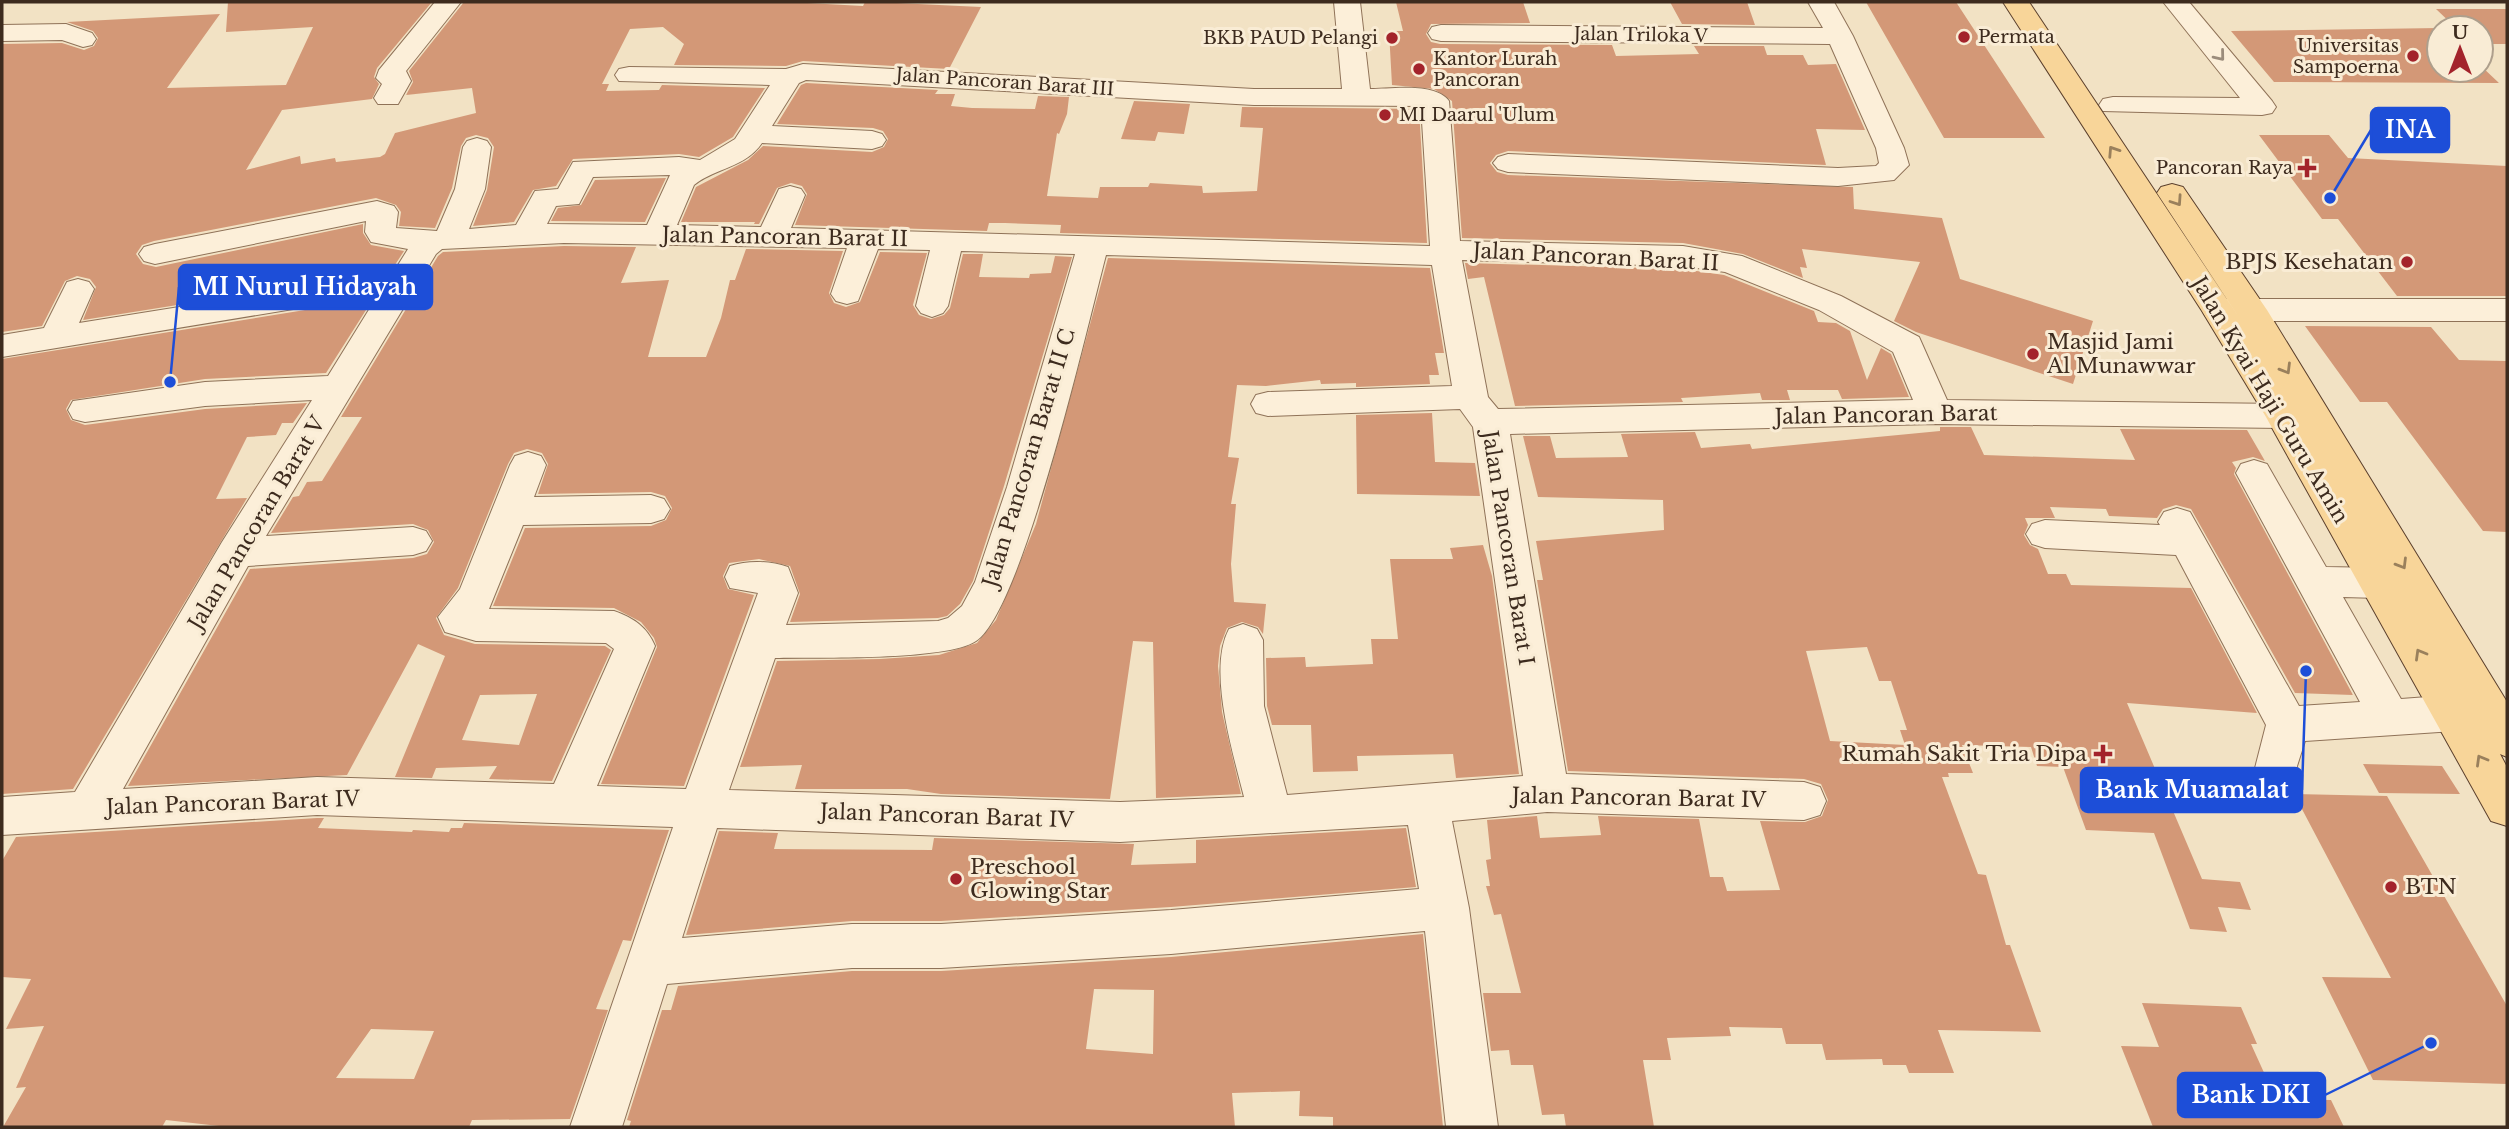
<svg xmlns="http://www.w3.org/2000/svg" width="2509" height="1129" font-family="'Libre Baskerville',serif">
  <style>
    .building { fill: #d39877; fill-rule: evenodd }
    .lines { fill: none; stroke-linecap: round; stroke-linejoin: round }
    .minor-casing { stroke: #8f7258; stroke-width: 2 }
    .major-casing { stroke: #5c402d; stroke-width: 2 }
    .minor { fill: #fcefd9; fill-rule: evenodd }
    .major { fill: #f8d599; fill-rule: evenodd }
    .oneway { stroke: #9c8d7c }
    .oneway2 { stroke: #9a805c }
    .poi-dot { fill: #a3232b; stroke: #f9ecd5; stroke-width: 2.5 }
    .labels { text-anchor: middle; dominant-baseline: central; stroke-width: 6; stroke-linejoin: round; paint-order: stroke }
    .far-street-label { font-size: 18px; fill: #3d2b1e; stroke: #f9ecd5 }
    .far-poi-label { font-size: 18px; fill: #3d2b1e; stroke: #f9ecd5; text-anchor: start }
    .street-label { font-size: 21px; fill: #3d2b1e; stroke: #f9ecd5 }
    .poi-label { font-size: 21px; fill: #3d2b1e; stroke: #f9ecd5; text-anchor: start }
    .leader { fill: none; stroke: #1d4ed8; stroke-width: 2.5 }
    .callout-dot { fill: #1d4ed8; stroke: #f9ecd5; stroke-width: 2.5 }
    .callout { fill: #1d4ed8; stroke: #1d4ed8; stroke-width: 2.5 }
    .callout-label { font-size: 23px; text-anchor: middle; font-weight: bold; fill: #fff }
  </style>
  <rect width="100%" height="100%" fill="#f2e2c4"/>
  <path class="building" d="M228 2H432L377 68 374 77 379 84 372 99 282 110 246 170 300 156 301 164 335 158 336 162 380 157 385 154 395 133 476 113 472 88 406 95 413 82 409 71 464 2H789L863 6 865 2H876L981 7 949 69 803 61 786 66 674 65 684 44 663 27 630 29 602 84H609L606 91 659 90 662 85 765 88 733 137 699 157 679 154 573 159 556 186 533 190 514 222 473 226 487 190 494 147 488 138 476 135 466 138 461 146 452 188 435 228 399 226 401 212 396 205 376 198 154 241 142 245 136 254 143 264 156 267 363 224V233L371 245 404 251 391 271 83 320 96 287 90 279 77 276 65 281 42 326 2 332V44L62 43 84 50 94 46 98 38 93 31 67 22 220 14 167 88 286 85 313 27 226 32Z
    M1396 2H1523L1530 23 1431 24 1426 34 1431 42 1440 44 1612 45 1616 56 1699 54 1694 46H1764L1767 55H1803L1808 65 1836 64 1865 130 1816 129 1826 165 1508 151 1496 155 1490 163 1497 172 1508 175 1853 187 1854 209 1942 218 1960 279 2093 321 2073 384 1916 332 1894 321 1920 262 1802 249 1807 268 1800 267 1803 278 1743 254 1683 243 1462 238 1452 101 1434 89 1392 85 1389 31H1403Z
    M1670 2H1747L1755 25 1682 24Z
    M1866 2H1956L2045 138H1944Z
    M2436 9H2507V44H2481V28H2456Z
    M2439 28V70H2481V66L2499 83 2274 82 2231 31Z
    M806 83 938 90 935 94H955L951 106 972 108 1035 109 1038 96 1069 97 1067 114 1059 134 1057 133 1047 196 1098 198 1100 187H1148L1150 183 1202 186 1203 193 1257 191 1263 128 1240 127 1242 107 1419 109 1427 243 1060 233 1061 225 1005 223H989L987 231 795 225 807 194 802 186 791 183 777 188 759 224H754L755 222H681L696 187 748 160 763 146 872 152 884 147 888 139 883 131 873 128 777 124 801 85Z
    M1134 101 1190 104 1184 134 1158 132 1155 141 1121 139Z
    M2259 135H2329L2348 158 2507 166V296H2397L2338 219H2322Z
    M666 178 645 222 551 221 558 208 581 205 595 180Z
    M564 246 636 247 621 283 669 280 648 357H706L721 318 730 280H735L746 249 843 251 829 293 834 303 846 307 860 302 880 252 927 253 913 305 919 315 931 319 944 315 950 308 963 254H983L979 277 1029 278 1030 274 1051 273 1055 256 1072 257 1004 486 973 581 960 604 947 616 938 618 790 622 800 594 790 566 759 559 729 563 723 576 728 589 754 595 684 786 601 784 657 647 654 638 641 622 614 608 493 606 525 528 651 526 666 520 672 508 665 496 651 492 538 494 548 464 542 453 527 449 514 453 508 464 458 588 436 618 444 635 475 644 605 646 611 650 552 781 489 779 497 766 436 768 432 778 395 777 445 656 418 644 347 775 128 786 250 569 413 558 427 554 434 542 428 530 413 524 271 533 293 497 299 496 307 482 322 481 362 417H341L438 256 443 252ZM537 694 519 745 462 740 480 695Z
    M1108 258 1430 268 1444 353H1435L1439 375H1429L1430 384 1356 387V383L1321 384 1320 380 1266 386 1237 385 1228 457 1239 458 1231 504H1236L1231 564 1234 602 1266 604 1263 634 1258 627 1242 622 1227 628 1220 646 1218 666 1222 712 1241 794 1156 798 1153 642 1133 641 1110 799 941 794 907 789H795L802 765 740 767 777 661 880 659 939 655 977 643 996 620 1036 524Z
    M1465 263 1683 269 1724 275 1814 311 1818 322 1836 323 1850 331 1867 380 1881 348 1891 354 1909 397 1842 399 1838 390H1787L1790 400H1762L1760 393 1681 398 1683 402 1515 406 1484 277 1468 279Z
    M373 299 326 373 205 379 71 400 66 409 71 420 85 425 205 409 307 403 293 423H282L276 435 247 437 216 499 247 498 73 789 2 794V359Z
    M2305 326 2431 327 2459 360 2507 361V532L2483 531 2387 402H2360Z
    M1432 413 1435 462 1475 463 1480 496 1357 494 1356 415Z
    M1940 427H1971L1984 455 2135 460 2120 429 2247 430 2265 461 2253 457 2232 462 2236 468 2234 474 2353 695 2295 693 2191 509 2176 505 2163 509 2157 518 2109 516 2106 509 2050 507 2055 518H2025L2028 525 2024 535 2030 545 2038 549 2048 574H2066L2071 585 2191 588 2257 713 2127 703 2202 879 2240 882 2251 910 2218 907 2227 932 2190 929 2154 833 2086 830 2063 767 2037 766 2031 747 1962 745 1973 773H1948L1949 777H1942L1978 874 1986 875 2006 945H2010L2041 1032 1938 1030 1954 1073H1909L1906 1065H1883L1882 1059 1826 1060 1822 1044H1786L1782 1028 1729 1027 1731 1036 1667 1038 1671 1060H1643L1654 1127H1566L1564 1114 1542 1115 1533 1065H1511L1509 1050 1491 1051 1483 993H1521L1501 914 1494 915 1486 886H1490L1486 860 1491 859 1487 820 1537 816 1540 838 1601 835 1598 816 1699 819 1710 877H1723L1727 891 1780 890 1760 821 1805 822 1822 816 1828 800 1821 784 1804 779 1568 771 1537 580H1543L1536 541 1664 530 1663 500 1538 497 1523 436H1550L1556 458 1628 457 1621 434 1695 432 1701 448 1750 444 1752 449 1940 431ZM1867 647 1879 681H1891L1907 730H1900L1905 745 1830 741 1806 651Z
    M1483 545 1492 576 1519 774 1456 778 1453 754 1357 756 1358 771 1313 772 1311 725H1272L1267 706 1266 658 1305 657 1306 667 1373 664 1371 639H1398L1390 559H1453L1450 548Z
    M2363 764 2442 766 2460 794 2379 793Z
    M2294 794 2387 796 2507 1006V1084L2373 1080 2322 977 2391 978Z
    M317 818H324L318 828 412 832 413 830 449 832 451 828H462L464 823 669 830 631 941 623 940 596 1009 608 1010 570 1119 472 1120 469 1127H228L166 1120 162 1127H3L26 1087 16 1088 44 1026 6 1029 31 979 2 977V861L16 837ZM371 1029 434 1031 414 1079 336 1078Z
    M1406 828 1416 887 1171 907 941 921H852L686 935 719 831 778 833 774 849 932 850 934 838 1134 844 1131 865 1196 863V840Z
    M1423 934 1443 1127H1333V1117L1299 1116 1300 1091 1232 1093 1235 1127H629L631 1121 627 1120 662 1010H671L678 986 852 971H941L1171 957ZM1094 989 1154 990 1153 1054 1086 1049Z
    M2142 1003 2241 1007 2257 1044H2251L2276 1099 2331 1100 2344 1127H2153L2121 1046 2159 1047Z"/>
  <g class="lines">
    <defs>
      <path id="minor" d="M435 2H461L406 71 411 81 398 104H378L374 98 382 84 376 78 379 70Z
        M1334 2H1360L1370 89C1391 89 1435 82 1449 101L1460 241 1683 246 1742 256 1841 296 1919 337 1947 400 2283 404 2295 407 2301 416 2295 425 2283 428 1935 424 1510 434 1566 774 1804 782 1820 787 1826 801 1820 815 1804 820 1547 812 1452 821 1469 908 1498 1127H1446L1425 931 1171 954 941 968H852L667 984 622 1127H570L673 827 317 815 2 835V797L75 792 222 542 312 400 205 406 85 422 73 419 68 410 73 401 205 382 328 376 378 295 2 357V335L44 328 67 282 78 279 89 282 94 289 79 323 393 273 408 249 371 242 365 232 366 221 155 264 144 261 139 254 144 247 155 244 377 201 394 206 398 212 396 228 437 231 455 189 463 147 467 141 477 138 487 141 491 147 485 189 469 229 516 225 535 191 558 189 573 162 679 157 700 160 735 139 770 85 619 81 615 75 619 69 629 67 786 69 803 64 1254 89H1342ZM806 80 1254 105 1421 106 1430 246 791 228 805 195 801 189 790 186 779 189 761 227 677 225 694 185C715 168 745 168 762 143L872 149 882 146 886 140 882 134 872 131 772 126 799 83ZM670 175 647 225 547 224 556 206 579 204 593 177ZM564 243 847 248 831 294 836 301 847 304 858 301 878 249 930 250 916 306 921 313 932 317 943 313 948 306 961 251 1075 254 1007 487 975 582 962 606 948 618 938 621 786 625 798 593 788 567C769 561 749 560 730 566L725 577 730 588 758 593 686 789 597 786 655 646C647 627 634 618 614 611L489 609 523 525 651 523 664 519 670 509 664 499 651 495 534 497 546 465 541 456 528 452 515 456 510 465 460 589 438 617 445 632 476 641 606 643 614 649 554 784 317 777 123 789 248 566 413 555 426 551 432 541 426 531 413 527 266 536 436 254 442 249ZM1106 255 1432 265 1452 386 1268 392 1256 395 1251 404 1256 413 1268 416 1460 409 1473 427 1523 776 1287 795 1264 706 1263 640 1257 629 1243 624 1229 629C1207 670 1233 753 1244 797L1120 802 729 790 775 658C816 657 947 661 976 641 1023 610 1088 323 1106 255ZM1462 260 1683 266 1725 272 1819 310 1893 352 1913 400 1498 409 1488 397ZM1408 825 1419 889 1171 910 941 924H852L682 938 717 828 1120 842Z
        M1808 2H1834L1853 36 1904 148 1909 165 1894 180 1838 186 1508 172 1498 169 1493 163 1498 157 1508 154 1838 168 1876 166 1879 163 1876 148 1830 44 1441 41 1432 39 1428 33 1432 27 1441 25 1823 28Z
        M2189 2 2272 101 2276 107 2272 113 2262 115 2103 111 2099 105 2103 99 2113 97 2240 98 2164 3Z
        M66 24 92 33 96 39 92 45 83 47 62 40 2 41V25Z
        M2218 299H2507V321H2218L2206 317 2202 310 2206 303Z
        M2254 460 2267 464 2326 567 2379 568 2393 572 2398 583 2393 594 2379 598 2343 597 2401 699 2454 695 2469 701 2475 713 2469 725 2454 731 2305 741 2291 785 2276 791 2261 785 2254 772 2266 725 2176 555 2045 548 2032 544 2026 534 2032 524 2045 520 2160 525 2158 522 2164 512 2177 508 2190 512 2299 706 2360 702 2236 473 2241 464Z"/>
      <path id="major" d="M2003 2H2029L2240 319 2157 193 2161 187 2172 184 2183 187 2267 310 2507 702V757L2500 754 2507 767V826L2491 821 2266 417 2202 311Z"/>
    </defs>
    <use href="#minor" class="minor-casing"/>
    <use href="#major" class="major-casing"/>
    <use href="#minor" class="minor"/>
    <use href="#major" class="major"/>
  </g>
  <defs><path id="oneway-chevron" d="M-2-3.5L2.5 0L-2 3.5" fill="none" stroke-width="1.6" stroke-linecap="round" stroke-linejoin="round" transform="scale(1.75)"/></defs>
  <use class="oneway" href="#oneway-chevron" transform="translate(2220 56) rotate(51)"/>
  <g class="oneway2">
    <use href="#oneway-chevron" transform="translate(2113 151) rotate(-123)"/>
    <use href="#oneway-chevron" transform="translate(2177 201) rotate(56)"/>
    <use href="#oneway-chevron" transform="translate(2286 369) rotate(59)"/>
    <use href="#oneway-chevron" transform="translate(2402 564) rotate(59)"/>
    <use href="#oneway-chevron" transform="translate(2420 654) rotate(-120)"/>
    <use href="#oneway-chevron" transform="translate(2481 760) rotate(-120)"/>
  </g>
  <g class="poi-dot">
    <circle cx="1964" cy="37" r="7"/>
    <circle cx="1392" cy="38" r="7"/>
    <circle cx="2413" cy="56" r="7"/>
    <circle cx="1419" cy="69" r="7"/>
    <circle cx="1385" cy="115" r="7"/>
    <path d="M2303.5 157.5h7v7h7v7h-7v7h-7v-7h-7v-7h7z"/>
    <circle cx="2407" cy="262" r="7"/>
    <circle cx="2033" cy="354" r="7"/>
    <path d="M2099.5 743.5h7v7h7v7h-7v7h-7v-7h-7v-7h7z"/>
    <circle cx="956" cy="879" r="7"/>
    <circle cx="2391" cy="887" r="7"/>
  </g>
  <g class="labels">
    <g class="far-street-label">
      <text transform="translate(1641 35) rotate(1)">Jalan Triloka V</text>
      <text transform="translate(1005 82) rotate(4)">Jalan Pancoran Barat III</text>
    </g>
    <g class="far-poi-label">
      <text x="1978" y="37">Permata</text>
      <text x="1378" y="38" text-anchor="end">BKB PAUD Pelangi</text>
      <text x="2399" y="46" text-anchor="end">Universitas<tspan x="2399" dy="21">Sampoerna</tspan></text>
      <text x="1433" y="59">Kantor Lurah<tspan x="1433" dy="21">Pancoran</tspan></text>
      <text x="1399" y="115">MI Daarul 'Ulum</text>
      <text x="2293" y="168" text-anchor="end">Pancoran Raya</text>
    </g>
    <g class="street-label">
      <text transform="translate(785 237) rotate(1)">Jalan Pancoran Barat II</text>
      <text transform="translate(1596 257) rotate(3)">Jalan Pancoran Barat II</text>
      <text transform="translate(2270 400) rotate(59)">Jalan Kyai Haji Guru Amin</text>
      <text transform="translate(1886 415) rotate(-1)">Jalan Pancoran Barat</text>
      <text transform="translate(1029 458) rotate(-73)">Jalan Pancoran Barat II C</text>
      <text transform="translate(257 523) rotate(-59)">Jalan Pancoran Barat V</text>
      <text transform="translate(1508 548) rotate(81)">Jalan Pancoran Barat I</text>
      <text transform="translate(1639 798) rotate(1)">Jalan Pancoran Barat IV</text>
      <text transform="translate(233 803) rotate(-2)">Jalan Pancoran Barat IV</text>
      <text transform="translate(947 816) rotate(2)">Jalan Pancoran Barat IV</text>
    </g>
    <g class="poi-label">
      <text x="2393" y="262" text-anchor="end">BPJS Kesehatan</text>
      <text x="2047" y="342">Masjid Jami<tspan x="2047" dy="24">Al Munawwar</tspan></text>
      <text x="2087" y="754" text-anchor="end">Rumah Sakit Tria Dipa</text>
      <text x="970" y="867">Preschool<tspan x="970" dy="24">Glowing Star</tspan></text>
      <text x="2405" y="887">BTN</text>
    </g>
  </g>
  <path class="leader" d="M2330 198L2371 130M170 382L179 287M2306 671L2302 790M2431 1043L2325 1095"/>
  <g class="callout-dot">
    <circle cx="2330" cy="198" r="7"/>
    <circle cx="170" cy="382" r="7"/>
    <circle cx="2306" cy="671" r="7"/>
    <circle cx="2431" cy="1043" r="7"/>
  </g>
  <g class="callout">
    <rect x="2371" y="108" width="78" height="44" rx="7"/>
    <rect x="179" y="265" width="253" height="44" rx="7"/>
    <rect x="2081" y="768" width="221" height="44" rx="7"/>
    <rect x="2178" y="1073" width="147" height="44" rx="7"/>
  </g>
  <g class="callout-label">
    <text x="2410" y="138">INA</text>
    <text x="305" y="295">MI Nurul Hidayah</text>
    <text x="2192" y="798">Bank Muamalat</text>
    <text x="2251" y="1103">Bank DKI</text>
  </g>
  <rect width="2509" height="1129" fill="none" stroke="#3d2b1e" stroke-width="7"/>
  <g transform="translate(2460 49)"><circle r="33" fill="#f9ecd5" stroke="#ae9f8c" stroke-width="2"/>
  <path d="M0-5L12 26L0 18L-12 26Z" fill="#a3232b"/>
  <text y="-10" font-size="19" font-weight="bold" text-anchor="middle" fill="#3d2b1e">U</text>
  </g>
</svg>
